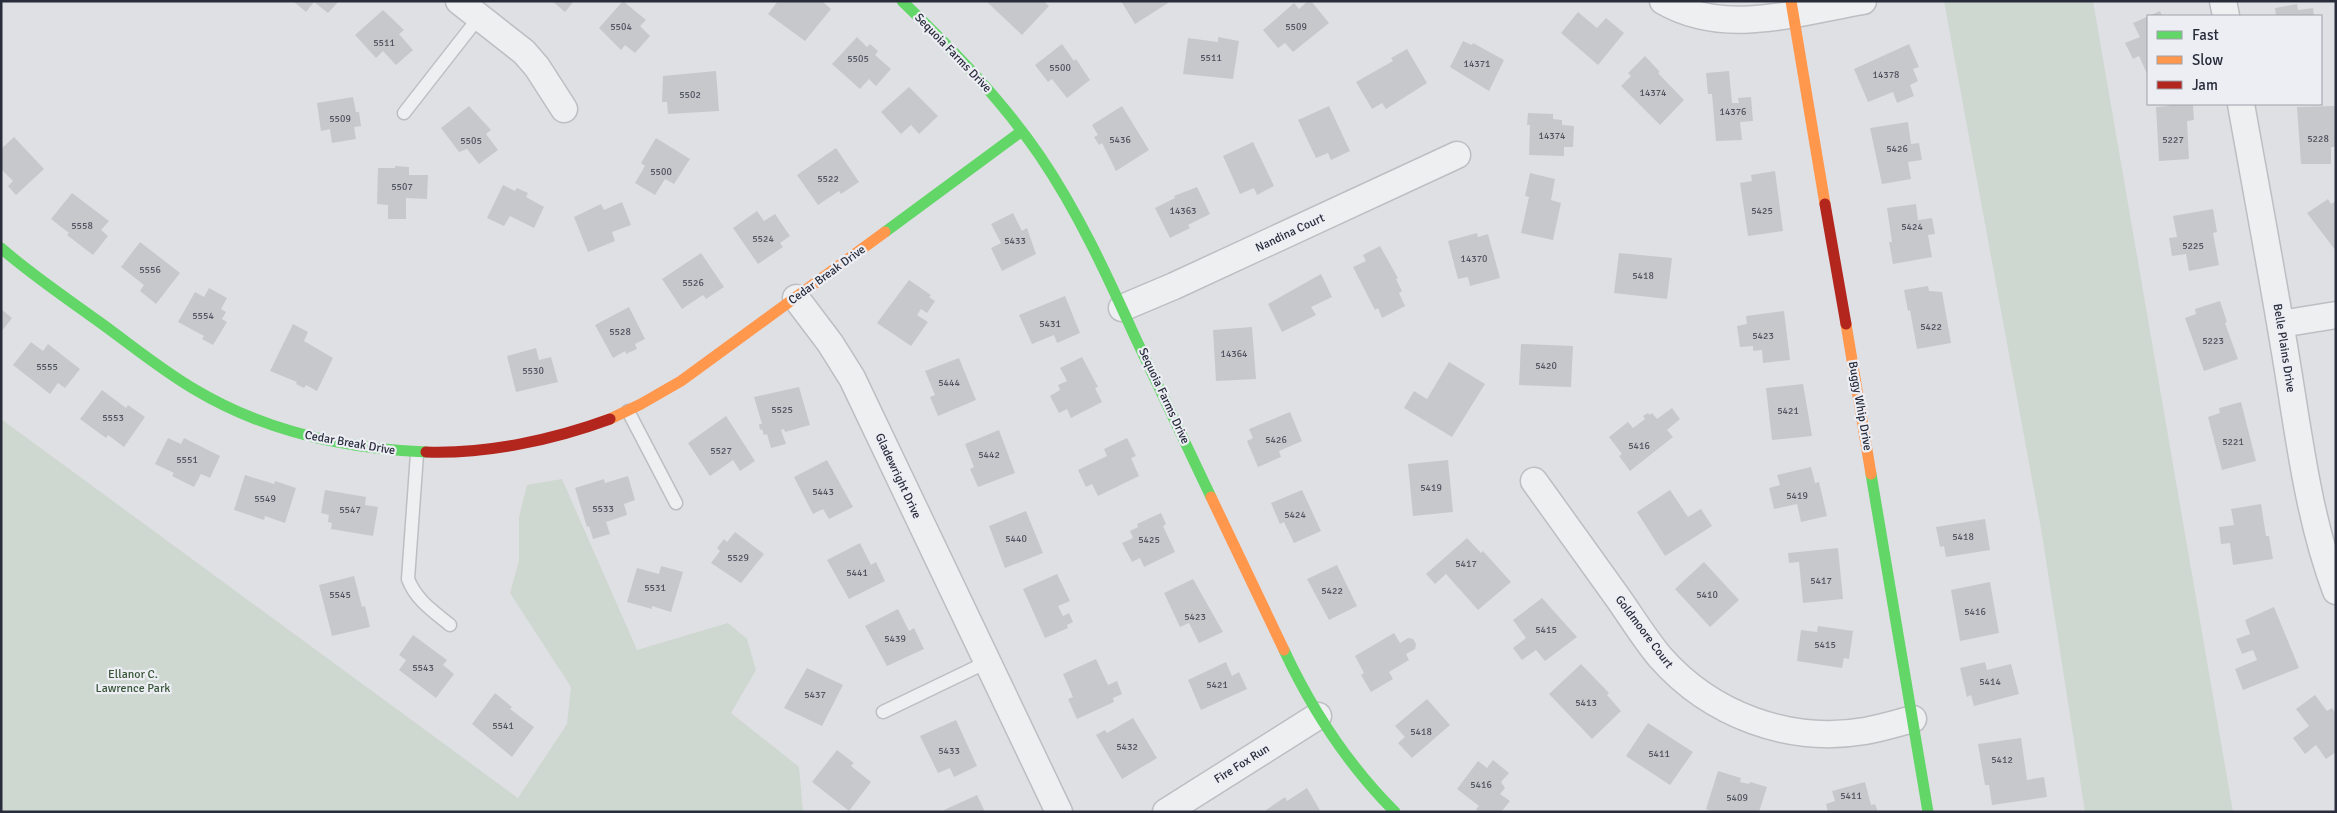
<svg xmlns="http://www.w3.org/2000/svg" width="2337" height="813" font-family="Signika,sans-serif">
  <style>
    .green { fill: #ced7d0 }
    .building { fill: #c7c8cc }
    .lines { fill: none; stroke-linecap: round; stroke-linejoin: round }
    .lane-casing { stroke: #bdbec2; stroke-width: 15 }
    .street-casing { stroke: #bdbec2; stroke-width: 29 }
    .lane { stroke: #eeeff1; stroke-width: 12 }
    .street { stroke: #eeeff1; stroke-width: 26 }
    .fast { stroke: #63d668; stroke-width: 11 }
    .slow { stroke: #ff974d; stroke-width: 11 }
    .jam { stroke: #b3261e; stroke-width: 11 }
    .labels { text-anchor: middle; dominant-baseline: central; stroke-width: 4.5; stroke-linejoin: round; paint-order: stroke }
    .number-label { font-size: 10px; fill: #505460 }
    .street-label { font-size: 12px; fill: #282c3b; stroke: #eceef4 }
    .park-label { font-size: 12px; fill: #385537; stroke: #eceef4 }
  </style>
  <rect width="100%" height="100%" fill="#dfe0e4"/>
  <path class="green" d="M1944 1H2093L2233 812H2085L2041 528Z
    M1 419 518 798 567 724 571 687 510 593 519 561V517L527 485 562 479 637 650 728 623 747 639 756 670 731 713 799 767 803 812H1Z"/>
  <path class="building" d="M293 1H339L328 13 314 2 306 12Z
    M552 1H574L565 12Z
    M623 1 646 20 640 26 650 36 635 53 625 45 621 50 599 28Z
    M778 1H822L831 9 805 41 768 14Z
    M986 1H1044L1049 6 1022 35Z
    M1121 1H1167L1168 3 1135 24Z
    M1308 1H1311L1329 23 1293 52 1285 43 1278 48 1263 30 1294 3 1299 9Z
    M2297 4 2298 10 2313 8 2314 16H2276L2275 8Z
    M383 10 404 30 399 34 413 50 396 65 383 51 376 58 355 35Z
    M2160 11 2162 16H2148V76L2139 56 2133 59 2125 43 2140 37 2133 23Z
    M1578 12 1597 28 1606 18 1624 33 1598 65 1561 33Z
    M857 37 867 47 870 44 878 51 875 55 891 69 876 86 869 79 860 89 832 64Z
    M1218 37 1239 41 1233 79 1183 74 1188 38 1218 42Z
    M1463 41 1472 45 1473 43 1504 60 1489 91 1450 67Z
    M1062 44 1074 61 1076 59 1090 80 1067 98 1052 79 1048 82 1035 65Z
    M1909 44 1919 67 1913 69 1918 81 1910 85 1914 96 1897 103 1893 92 1868 102 1854 69Z
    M1407 49 1427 83 1386 109 1382 103 1372 109 1356 82 1393 61 1391 58Z
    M1645 56 1660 72 1658 73 1684 100 1660 125 1621 86 1631 76 1628 73Z
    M716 71 719 111 668 114 667 102H662L663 76Z
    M1729 71 1732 103H1739L1738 98 1751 97 1753 121 1740 122 1742 140 1716 141 1712 94H1708L1706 73Z
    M909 87 938 116 919 134 911 125 901 134 881 112Z
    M353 97 356 112H359L361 126 354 127 356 139 332 143 330 129 321 131 317 103Z
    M2169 104H2193L2194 120 2187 121 2189 159 2159 161 2156 107 2169 106Z
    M469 106 491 130 486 134 498 150 479 164 467 149 459 152 441 128Z
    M1122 106 1149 150 1116 171 1102 143 1099 145 1094 137 1098 135 1092 125Z
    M1329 106 1350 151 1331 160 1328 153 1316 158 1298 120Z
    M2335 106 2336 147H2331V164H2301L2297 107Z
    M1528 113 1553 114V119L1562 120V125L1574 126 1573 147H1564V156L1529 155 1530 125H1527Z
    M1908 122 1911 144 1919 143 1922 160 1908 162 1911 179 1882 184 1870 128Z
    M14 137 44 169 16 195 8 186 13 181 1 169V149Z
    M656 138 690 159 674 184 665 179 655 195 635 183 645 166 641 163Z
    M1253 142 1274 186 1257 195 1254 188 1240 194 1223 156Z
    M836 148 859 182 841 194 839 191 818 205 797 175Z
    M395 166 409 167V175H428L427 199 406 198V219H388V205L377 204 378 168H395Z
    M1775 171 1783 231 1748 236 1740 183 1752 181 1751 175Z
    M1530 173 1555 179 1551 200 1561 203 1553 240 1521 233 1529 197 1525 196Z
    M503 185 515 191 517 188 528 193 526 197 544 207 534 228 510 216 504 226 487 218Z
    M1197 187 1210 214 1188 225 1190 228 1170 238 1155 208 1175 198 1174 196Z
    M72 193 109 221 101 230 108 236 93 255 67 235 69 233 51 219Z
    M2328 199 2331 204 2336 201V251L2307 213Z
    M622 202 631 225 612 232 615 241 588 252 574 217 601 204 604 210Z
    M1916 204 1918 220 1932 218 1935 234 1928 235 1932 257 1893 264 1889 242H1892L1887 208Z
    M2213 209 2217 232 2213 233 2219 265 2189 271 2186 254 2172 256 2169 238 2177 237 2173 216Z
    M757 211 764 221 775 214 790 236 780 243 783 247 758 264 733 228Z
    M1013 213 1022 231 1027 228 1036 254 1002 271 991 248 1001 243 991 224Z
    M1477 233 1478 237 1488 234 1500 278 1470 286 1468 277 1458 279 1448 241Z
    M140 242 180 273 156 304 140 291 144 285 121 267Z
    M1380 246 1398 278 1396 279 1402 291 1399 293 1405 306 1382 318 1378 308 1375 310 1353 267 1366 261 1363 255Z
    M701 253 724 287 706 299 703 295 682 309 662 279Z
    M1619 253 1672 258 1667 299 1614 293Z
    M1321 274 1332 297 1311 307 1316 315 1282 332 1268 304Z
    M909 280 931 295 929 297 935 301 927 313 921 309 917 315 928 322 911 346 877 323Z
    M1928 286 1929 291 1942 292 1951 343 1917 349 1910 310 1908 311 1904 290Z
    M209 288 227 298 221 309 226 312 222 319 227 322 213 345 202 339 204 336 178 322 195 292 204 297Z
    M1065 296 1080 333 1057 343 1054 335 1032 344 1019 315Z
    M2220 301 2227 322 2225 323 2238 359 2204 371 2185 318 2196 314 2195 309Z
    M629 307 645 339 635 344 637 349 626 354 625 351 613 358 595 325Z
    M1 309 12 318 1 332Z
    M1784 311 1790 360 1763 363 1762 350 1753 351V346L1740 347 1737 326 1747 324 1746 316Z
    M293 324 308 332 304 341 333 358 317 391 306 385 304 388 296 384 297 382 270 371Z
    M1252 327 1256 379 1216 381 1213 330Z
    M31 342 43 351 48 344 80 369 65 388 58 383 50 394 13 365Z
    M1521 344 1573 346 1571 387 1519 385Z
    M536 348 539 360 551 357 558 382 516 392 507 356Z
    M1082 357 1098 387 1095 388 1102 402 1071 418 1067 409 1059 413 1050 396 1060 390 1058 385 1067 381 1060 368Z
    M959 358 976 400 938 416 930 397 935 395 925 371Z
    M1449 362 1485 384 1452 437 1404 408 1414 391 1427 399Z
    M1803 384 1812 436 1772 440 1766 388Z
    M799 387 810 425 785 432 784 429 781 430 786 444 771 448 767 434 764 435 762 429 760 430 759 424H762L754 397Z
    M102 390 126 408 128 405 145 417 124 447 108 435 106 438 80 419Z
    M2241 402 2256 461 2222 470 2208 417 2220 413 2219 408Z
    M1672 408 1680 419 1667 430 1673 437 1630 471 1619 456 1622 454 1609 437 1628 422 1633 428 1645 419 1643 416 1648 413 1650 415 1652 413 1657 419Z
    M1290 412 1302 441 1279 451 1281 457 1258 467 1247 441 1253 438 1249 429Z
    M726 416 755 461 740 471 733 460 710 476 688 443Z
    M999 430 1015 473 978 487 970 469 974 467 965 444Z
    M168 438 181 444 184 438 220 456 210 478 201 474 194 487 172 476 174 473 155 464Z
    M1127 438 1136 456 1131 458 1139 476 1098 496 1092 484 1086 487 1078 470 1107 456 1104 449Z
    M827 460 853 507 829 519 823 509 813 514 794 477Z
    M1448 460 1453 512 1413 516 1408 464Z
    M1811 467 1815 483 1819 482 1827 516 1801 522 1797 504 1774 509 1769 488 1780 485 1777 475Z
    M245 475 274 484 275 481 296 488 285 523 265 516 264 520 234 510Z
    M628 476 635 500 624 504 627 515 606 522 610 534 593 539 589 526 587 527 575 488 604 479 605 483Z
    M325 490 366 497 365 505 378 507 373 536 331 529 332 523 328 522 329 515 321 513Z
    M1302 490 1321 531 1294 543 1284 522 1280 524 1271 503Z
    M1670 490 1688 517 1701 509 1712 526 1665 556 1637 512Z
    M2261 504 2266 536H2269L2273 559 2233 565 2230 543 2221 544 2219 527 2234 525 2231 509Z
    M1026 511 1043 553 1005 568 989 526Z
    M1161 513 1166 524 1163 526 1175 552 1144 567 1140 558 1132 562 1122 543 1133 538 1130 531 1138 527 1137 524Z
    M1985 519 1990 550 1946 557 1944 546 1940 547 1936 527Z
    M735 532 764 554 741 583 711 563 720 551 717 548 724 539 727 542Z
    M1467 538 1481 553 1483 551 1511 582 1478 610 1446 574 1435 584 1426 574Z
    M860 543 871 565 876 562 885 581 849 599 827 560Z
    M1838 548 1843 599 1803 603 1799 562 1789 563 1788 553Z
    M1704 562 1739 600 1710 627 1675 589Z
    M1337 565 1357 606 1329 620 1307 579Z
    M661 566 683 572 671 612 652 606V609L627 602 637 568 659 574Z
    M1057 574 1070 601 1058 606 1063 616 1069 613 1073 622 1067 625 1068 628 1045 638 1023 589Z
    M354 576 362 607 365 606 370 627 332 636 319 585Z
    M1193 579 1223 632 1199 643 1189 623 1180 627 1164 593Z
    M1990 582 1999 633 1960 641 1951 590Z
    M1542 598 1577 637 1545 661 1536 650 1522 660 1513 648 1526 638 1513 620Z
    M2274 607 2299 668 2243 690 2235 669 2257 660 2253 650 2242 654 2236 639 2250 634 2245 620Z
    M898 609 909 631 914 628 924 649 887 666 865 626Z
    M1818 626 1853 631 1849 659 1844 658 1842 668 1797 661 1801 630 1817 632Z
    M1394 633 1400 643 1408 638 1413 639 1416 644 1415 649 1406 654 1409 660 1389 672 1393 679 1371 692 1361 675 1364 673 1355 656Z
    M413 635 447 660 443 665 454 674 436 698 399 670 406 660 399 655Z
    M1096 659 1108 685 1117 681 1122 694 1113 698 1114 702 1077 719 1068 699 1073 697 1063 674Z
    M1226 662 1232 676 1239 672 1247 689 1201 710 1188 680Z
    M1985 662 1987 670 2011 664 2019 694 1974 706 1971 695 1967 697 1960 668Z
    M1581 664 1609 693 1607 695 1621 711 1592 739 1549 694Z
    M807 668 843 685 822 726 784 708Z
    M495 693 512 707 510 709 534 727 512 757 472 724Z
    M2315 695 2327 711 2332 708 2336 714V752L2326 759 2316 745 2305 754 2293 738 2309 726 2296 709Z
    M1427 699 1450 725 1412 758 1398 743 1405 737 1395 726Z
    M1133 718 1157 758 1122 779 1096 735 1105 730 1107 733Z
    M956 720 977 766 954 777 950 768 938 773 920 736Z
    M1648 723 1693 752 1670 785 1626 756Z
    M2021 738 2027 780 2044 777 2047 797 1992 805 1989 785H1985L1978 744Z
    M837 750 854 763 851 766 871 782 849 811 812 782Z
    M1493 760 1509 773 1501 782 1505 788 1500 794 1510 801 1501 812H1479L1476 809 1479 806 1457 789 1478 761 1487 768Z
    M1718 771 1741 778 1740 782 1749 784 1750 782 1767 787 1759 812H1714L1706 809Z
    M1865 782 1871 805 1875 804 1878 812H1828L1826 804 1835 801 1832 791Z
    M1307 788 1321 812H1267L1266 810 1285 797 1287 801Z
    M977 795 985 812H945L944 810Z"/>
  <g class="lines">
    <defs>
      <path id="lane" d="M404 113 479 17
        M628 411 676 503
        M417 454 408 579C416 600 433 611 450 625
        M883 712 987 662"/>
      <path id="street" d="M459 1 524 52 537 67 564 109
        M1663 1C1725 37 1798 12 1863 1
        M2223 1 2226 16
        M2241 104C2256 188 2272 273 2286 358 2299 436 2308 516 2336 591
        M796 298 830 343 852 378 1059 812
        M1122 308 1174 286 1457 155
        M2281 324 2336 315
        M1534 481C1562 520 1590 559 1618 598 1632 618 1645 639 1660 657 1711 715 1789 744 1865 731 1882 728 1898 723 1913 719
        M1166 812 1318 716"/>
    </defs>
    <use href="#lane" class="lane-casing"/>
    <use href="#street" class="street-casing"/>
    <use href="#lane" class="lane"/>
    <use href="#street" class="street"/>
    <path class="fast" d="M902 1C952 49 1001 99 1040 156 1078 212 1107 275 1135 337 1160 390 1186 444 1211 497
      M885 232 1022 131
      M1 248C32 275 65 297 98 321 130 344 160 369 194 389 264 431 345 449 426 452
      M1871 474 1928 812
      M1284 650C1312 710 1348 765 1395 812"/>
    <path class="slow" d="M1791 1 1825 204
      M1846 324 1871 474
      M610 419 641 404 681 381 885 232
      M1211 497 1284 650"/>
    <path class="jam" d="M1825 204 1846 324
      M426 452C487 454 553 440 610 419"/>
  </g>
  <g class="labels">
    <g class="number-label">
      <text x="621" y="27">5504</text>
      <text x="1296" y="27">5509</text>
      <text x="384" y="43">5511</text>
      <text x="1211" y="58">5511</text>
      <text x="858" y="59">5505</text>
      <text x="1477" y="64">14371</text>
      <text x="1060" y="68">5500</text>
      <text x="1886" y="75">14378</text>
      <text x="1653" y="93">14374</text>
      <text x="690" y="95">5502</text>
      <text x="1733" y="112">14376</text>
      <text x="340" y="119">5509</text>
      <text x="1552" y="136">14374</text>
      <text x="2318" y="139">5228</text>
      <text x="1120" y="140">5436</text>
      <text x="2173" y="140">5227</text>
      <text x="471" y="141">5505</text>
      <text x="1897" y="149">5426</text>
      <text x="661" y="172">5500</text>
      <text x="828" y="179">5522</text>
      <text x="402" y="187">5507</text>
      <text x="1183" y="211">14363</text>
      <text x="1762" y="211">5425</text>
      <text x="82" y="226">5558</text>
      <text x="1912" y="227">5424</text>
      <text x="763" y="239">5524</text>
      <text x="1015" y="241">5433</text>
      <text x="2193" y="246">5225</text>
      <text x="1474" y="259">14370</text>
      <text x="150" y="270">5556</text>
      <text x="1643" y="276">5418</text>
      <text x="693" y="283">5526</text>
      <text x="203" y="316">5554</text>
      <text x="1050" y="324">5431</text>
      <text x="1931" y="327">5422</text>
      <text x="620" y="332">5528</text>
      <text x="1763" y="336">5423</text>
      <text x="2213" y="341">5223</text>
      <text x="1234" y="354">14364</text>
      <text x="1546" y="366">5420</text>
      <text x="47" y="367">5555</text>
      <text x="533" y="371">5530</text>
      <text x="949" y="383">5444</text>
      <text x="782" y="410">5525</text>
      <text x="1788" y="411">5421</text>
      <text x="113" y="418">5553</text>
      <text x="1276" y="440">5426</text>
      <text x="2233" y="442">5221</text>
      <text x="1639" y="446">5416</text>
      <text x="721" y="451">5527</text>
      <text x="989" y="455">5442</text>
      <text x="187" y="460">5551</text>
      <text x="1431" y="488">5419</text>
      <text x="823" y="492">5443</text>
      <text x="1797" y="496">5419</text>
      <text x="265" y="499">5549</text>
      <text x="603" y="509">5533</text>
      <text x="350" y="510">5547</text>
      <text x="1295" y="515">5424</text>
      <text x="1963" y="537">5418</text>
      <text x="1016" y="539">5440</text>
      <text x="1149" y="540">5425</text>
      <text x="738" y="558">5529</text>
      <text x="1466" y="564">5417</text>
      <text x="857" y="573">5441</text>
      <text x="1821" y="581">5417</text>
      <text x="655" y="588">5531</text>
      <text x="1332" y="591">5422</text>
      <text x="340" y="595">5545</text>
      <text x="1707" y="595">5410</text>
      <text x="1975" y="612">5416</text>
      <text x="1195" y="617">5423</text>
      <text x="1546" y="630">5415</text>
      <text x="895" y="639">5439</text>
      <text x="1825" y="645">5415</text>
      <text x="423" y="668">5543</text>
      <text x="1990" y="682">5414</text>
      <text x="1217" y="685">5421</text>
      <text x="815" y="695">5437</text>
      <text x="1586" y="703">5413</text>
      <text x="503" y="726">5541</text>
      <text x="1421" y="732">5418</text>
      <text x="1127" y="747">5432</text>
      <text x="949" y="751">5433</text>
      <text x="1659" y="754">5411</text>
      <text x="2002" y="760">5412</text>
      <text x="1481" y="785">5416</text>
      <text x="1851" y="796">5411</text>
      <text x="1737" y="798">5409</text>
    </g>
    <g class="street-label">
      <text transform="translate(953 53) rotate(46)">Sequoia Farms Drive</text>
      <text transform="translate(1290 233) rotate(-25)">Nandina Court</text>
      <text transform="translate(827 275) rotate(-36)">Cedar Break Drive</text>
      <text transform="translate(2284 348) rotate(81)">Belle Plains Drive</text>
      <text transform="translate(1164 396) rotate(65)">Sequoia Farms Drive</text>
      <text transform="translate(1860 406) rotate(80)">Buggy Whip Drive</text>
      <text transform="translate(350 443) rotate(10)">Cedar Break Drive</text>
      <text transform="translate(898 476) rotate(65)">Gladewright Drive</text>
      <text transform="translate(1644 632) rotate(53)">Goldmoore Court</text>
      <text transform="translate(1242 764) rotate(-32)">Fire Fox Run</text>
    </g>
    <g class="park-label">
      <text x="133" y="674">Ellanor C.<tspan x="133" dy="14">Lawrence Park</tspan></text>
    </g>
  </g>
  <rect width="2337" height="813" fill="none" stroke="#282c3b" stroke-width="5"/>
  <rect x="2147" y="15" width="175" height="90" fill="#eceef4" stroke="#9ea0aa"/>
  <rect x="2157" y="31" width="25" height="8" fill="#63d668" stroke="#9ea0aa"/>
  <text x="2192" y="40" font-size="15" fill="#282c3b">Fast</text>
  <rect x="2157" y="56" width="25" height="8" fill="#ff974d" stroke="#9ea0aa"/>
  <text x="2192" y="65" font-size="15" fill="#282c3b">Slow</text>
  <rect x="2157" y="81" width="25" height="8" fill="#b3261e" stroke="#9ea0aa"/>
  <text x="2192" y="90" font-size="15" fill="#282c3b">Jam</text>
</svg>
